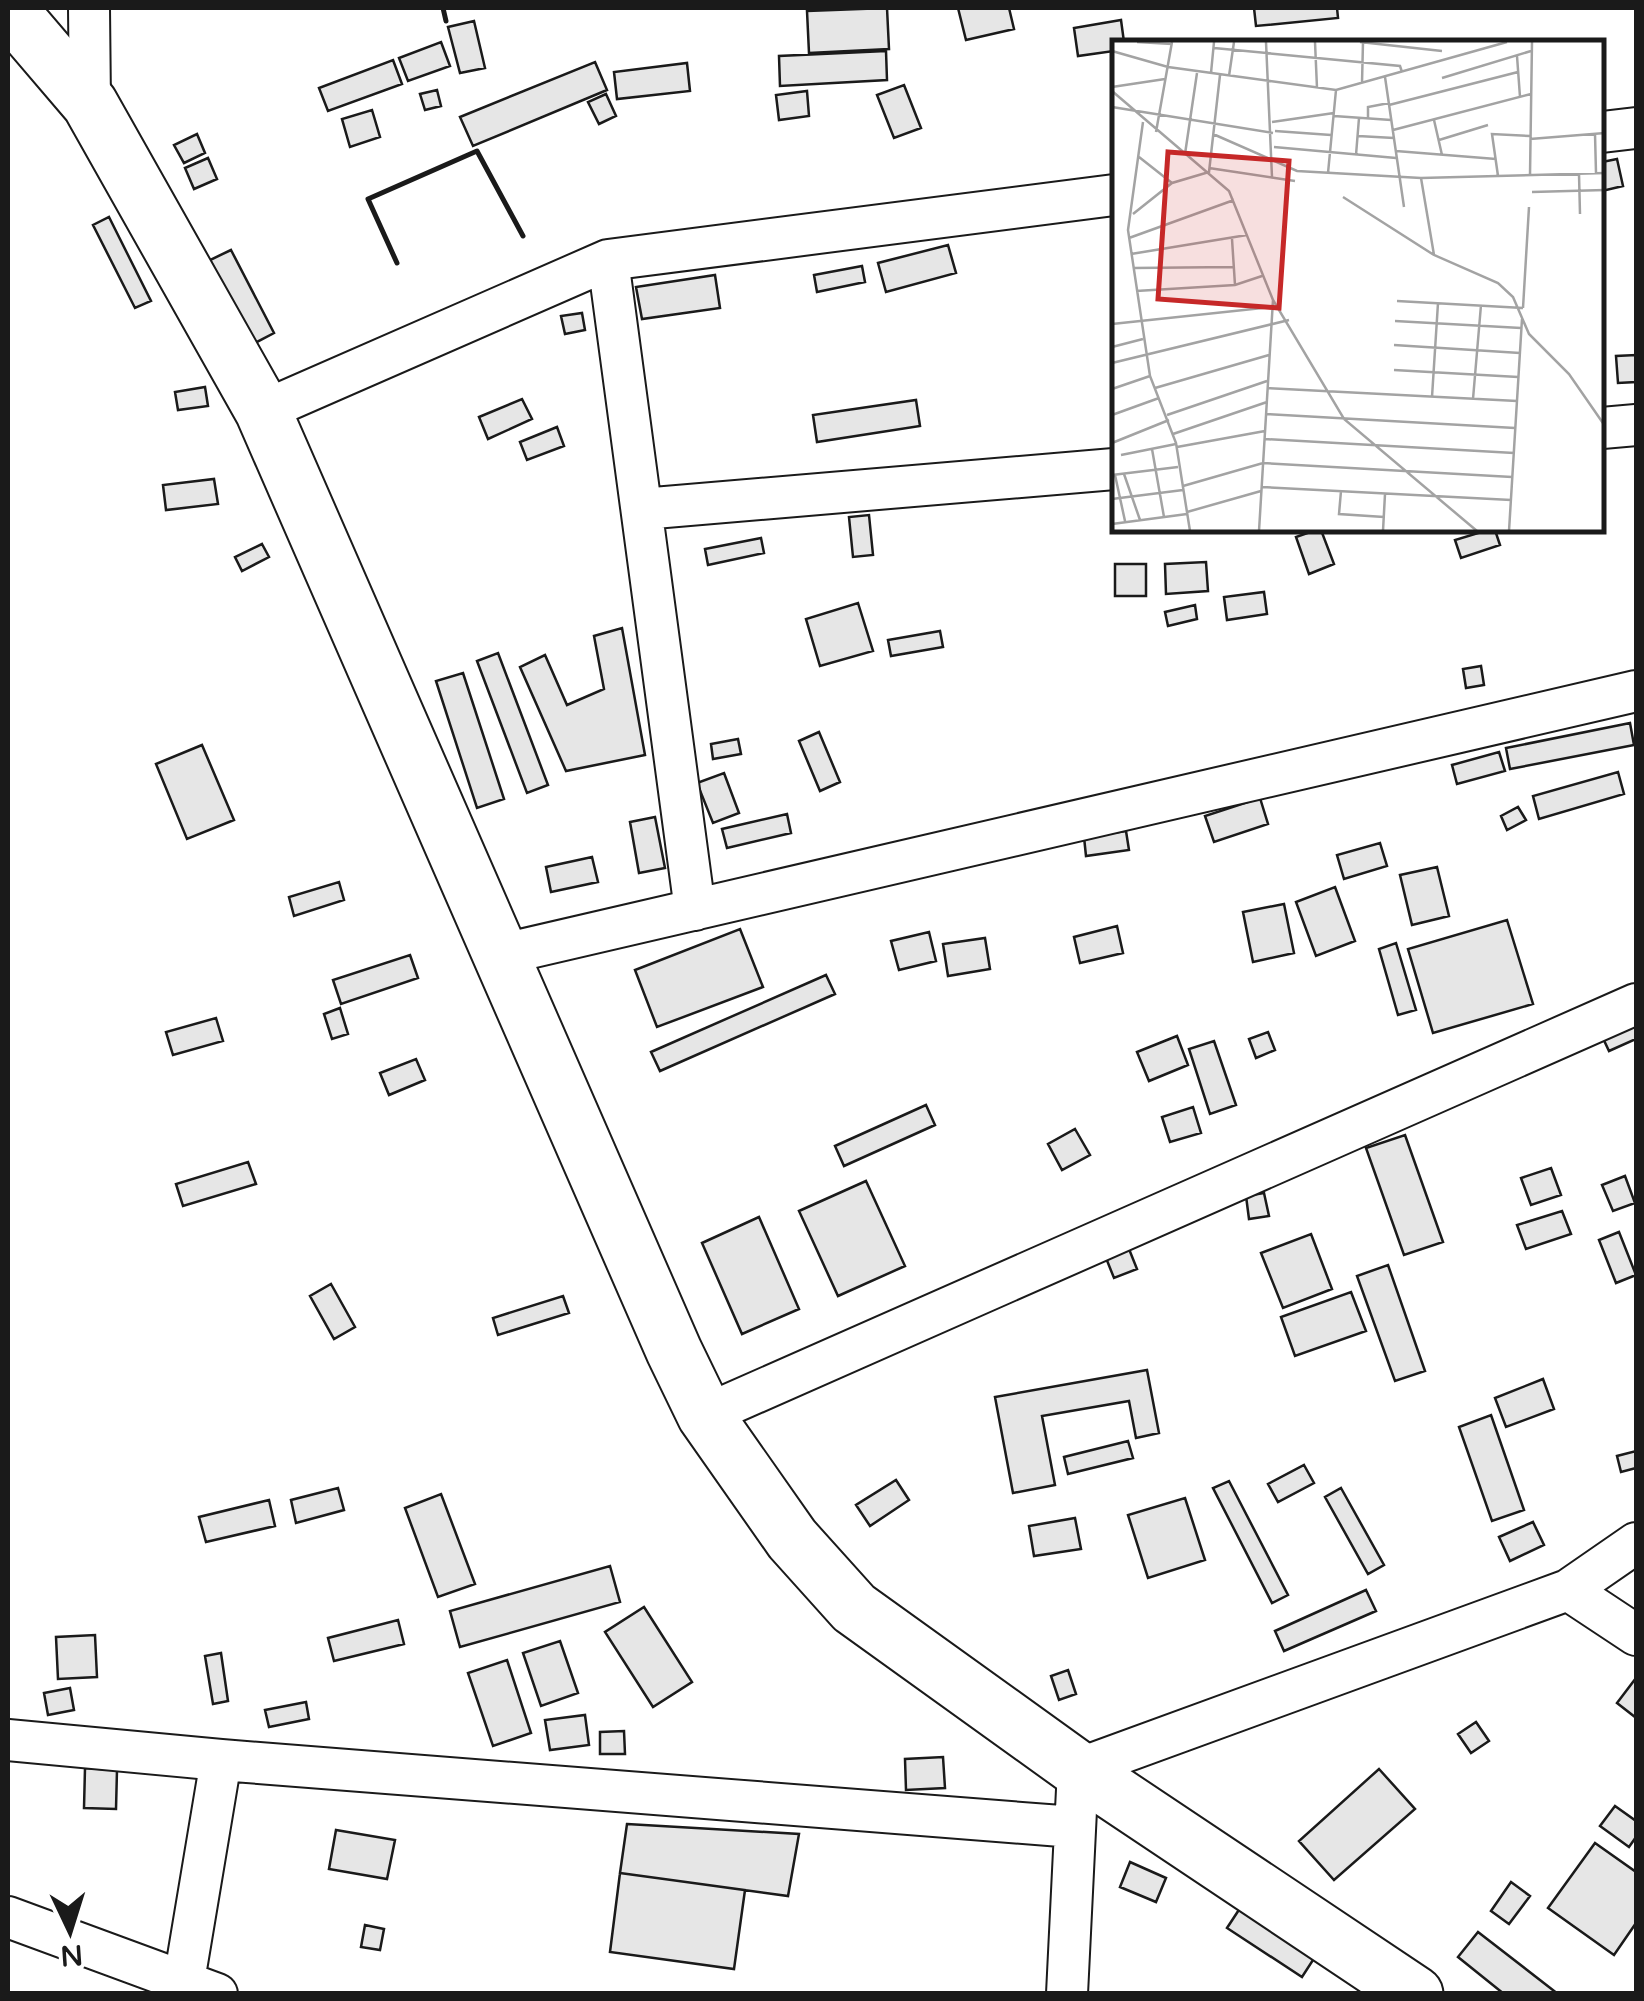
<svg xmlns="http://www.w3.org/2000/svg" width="1644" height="2001" font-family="'Varela Round',sans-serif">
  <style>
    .building { fill: #e6e6e6; stroke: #1a1a1a; stroke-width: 2.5 }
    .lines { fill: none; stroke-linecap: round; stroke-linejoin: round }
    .street-casing { stroke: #1a1a1a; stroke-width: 44 }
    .secondary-casing { stroke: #1a1a1a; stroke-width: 59 }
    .street { stroke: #fff; stroke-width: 40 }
    .secondary { stroke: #fff; stroke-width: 55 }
    .wall { stroke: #1a1a1a; stroke-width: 5 }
    .inset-road { fill: none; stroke: #a3a3a3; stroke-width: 2.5 }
    .view { fill: #c62828; fill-opacity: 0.15; stroke: #c62828; stroke-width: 5 }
    .inset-edge { fill: none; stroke: #1a1a1a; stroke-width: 5 }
  </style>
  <rect width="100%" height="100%" fill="#fff"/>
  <path class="building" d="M887 8 889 49 809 53 807 11Z
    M958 8H1009L1014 29 966 40Z
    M1254 8H1337L1338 18 1256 26Z
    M1121 20 1124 42H1114V51L1078 56 1074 28Z
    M474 21 485 68 460 73 448 27Z
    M441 42 450 66 408 81 399 58Z
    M886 51 887 80 780 86 779 56Z
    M393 60 402 84 328 111 319 88Z
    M595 62 607 90 473 146 460 117Z
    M687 63 690 91 617 99 614 72Z
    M904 85 921 128 894 138 877 95Z
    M437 90 441 106 425 110 420 94Z
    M807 91 809 116 779 120 776 95Z
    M606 94 616 116 599 124 588 102Z
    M372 110 380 137 350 147 342 119Z
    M197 134 205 153 184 163 174 145Z
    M208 158 217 179 194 189 185 168Z
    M1617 159 1623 186 1602 191V162Z
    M109 217 151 301 135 308 93 225Z
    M948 245 956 273 886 292 878 263Z
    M231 250 274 333 253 344 210 260Z
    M862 266 865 282 817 292 814 275Z
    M715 275 720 308 642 319 636 287Z
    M582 313 585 330 565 334 561 316Z
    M1636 355V382L1618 383 1616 356Z
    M205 387 208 406 178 410 175 392Z
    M522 399 532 419 488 439 479 417Z
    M916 400 920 426 817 442 813 415Z
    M557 427 564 446 527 460 520 442Z
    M214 479 218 504 166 510 163 485Z
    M869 515 873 555 853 557 849 517Z
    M1316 530H1321L1334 564 1309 574 1296 537Z
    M1488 530H1495L1500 545 1461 558 1455 540Z
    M761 538 764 553 708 565 705 549Z
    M262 544 269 557 242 571 235 557Z
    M1206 562 1208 591 1166 594 1165 564Z
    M1115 564H1146V596H1115Z
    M1264 592 1267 614 1227 620 1224 597Z
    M858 603 873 651 820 666 806 619Z
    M1195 605 1197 619 1168 626 1165 612Z
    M622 628 645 755 566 771 520 667 545 655 567 705 604 689 594 636Z
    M940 631 943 647 891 656 888 640Z
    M498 653 548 785 527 793 477 661Z
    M1481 666 1484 685 1466 688 1463 669Z
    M463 673 504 799 477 808 436 681Z
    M1630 723 1634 745 1510 769 1506 748Z
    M819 732 840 782 820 791 799 741Z
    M738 739 741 754 713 759 711 744Z
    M202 745 234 820 187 839 156 764Z
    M1499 752 1505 771 1457 784 1452 765Z
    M1618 772 1624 794 1539 819 1533 796Z
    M724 773 739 813 713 823 697 783Z
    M1260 798 1268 824 1214 842 1205 816Z
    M1518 807 1526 820 1507 830 1501 816Z
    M787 814 791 833 727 848 722 829Z
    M655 817 665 868 639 873 630 822Z
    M1126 831 1129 850 1086 856 1084 837Z
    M1380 843 1387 866 1344 879 1337 855Z
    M592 857 598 882 551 892 546 867Z
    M1437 867 1449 916 1412 925 1400 875Z
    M339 882 344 900 294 916 289 897Z
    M1335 887 1355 941 1316 956 1296 902Z
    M1284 904 1294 953 1253 962 1243 912Z
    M1507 920 1533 1004 1433 1033 1408 949Z
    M1117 926 1123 953 1080 963 1074 937Z
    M740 929 763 987 657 1027 635 970Z
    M929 932 936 961 899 970 891 941Z
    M985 938 990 969 948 976 943 944Z
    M1396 943 1416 1010 1398 1015 1379 949Z
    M410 955 418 978 341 1004 333 980Z
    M826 975 835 994 660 1071 651 1052Z
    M340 1008 348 1034 332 1039 324 1014Z
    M216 1018 223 1041 173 1055 166 1032Z
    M1636 1019V1039L1609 1051 1601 1034Z
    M1268 1032 1275 1050 1256 1058 1249 1039Z
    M1177 1036 1188 1065 1149 1081 1137 1052Z
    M1214 1041 1236 1105 1210 1114 1189 1049Z
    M416 1059 425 1080 389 1095 380 1073Z
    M926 1105 935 1125 844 1166 835 1146Z
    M1193 1107 1201 1133 1170 1142 1162 1117Z
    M1075 1129 1090 1155 1062 1170 1048 1144Z
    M1405 1135 1443 1242 1404 1255 1366 1148Z
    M248 1162 256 1184 183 1206 176 1184Z
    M1551 1168 1561 1195 1531 1205 1521 1178Z
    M1625 1176 1635 1203 1613 1211 1602 1185Z
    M866 1181 905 1266 838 1296 799 1211Z
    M1264 1193 1269 1216 1249 1219 1246 1196Z
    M1562 1211 1571 1234 1526 1249 1517 1225Z
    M759 1217 799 1309 742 1334 702 1243Z
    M1619 1232 1636 1275 1616 1283 1599 1240Z
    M1311 1234 1332 1289 1283 1308 1261 1253Z
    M1129 1249 1137 1269 1114 1278 1106 1258Z
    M1388 1265 1425 1371 1395 1381 1357 1276Z
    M331 1284 355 1327 334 1339 310 1296Z
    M1351 1292 1366 1331 1295 1356 1281 1317Z
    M563 1296 569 1313 498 1335 493 1318Z
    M1147 1370 1159 1433 1136 1438 1129 1401 1042 1416 1055 1485 1013 1493 995 1397Z
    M1543 1379 1554 1409 1506 1427 1495 1398Z
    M1491 1415 1524 1510 1492 1521 1459 1427Z
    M1128 1441 1133 1458 1068 1474 1064 1457Z
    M1636 1451V1468L1621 1472 1617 1456Z
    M1304 1465 1314 1483 1278 1502 1268 1484Z
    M896 1480 909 1500 870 1526 856 1505Z
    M1229 1481 1288 1595 1272 1603 1213 1488Z
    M338 1488 344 1510 296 1523 291 1500Z
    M1341 1488 1384 1565 1368 1574 1325 1497Z
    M441 1494 475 1584 438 1597 405 1508Z
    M1185 1498 1205 1560 1148 1578 1128 1515Z
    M269 1500 275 1526 206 1542 199 1517Z
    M1075 1518 1081 1549 1034 1556 1029 1526Z
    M1533 1522 1544 1545 1510 1561 1499 1537Z
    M610 1566 620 1602 460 1647 450 1611Z
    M1366 1590 1376 1611 1284 1651 1275 1631Z
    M644 1607 692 1682 653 1707 605 1632Z
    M398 1620 404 1644 334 1661 328 1638Z
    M95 1635 97 1677 58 1679 56 1637Z
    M560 1641 578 1693 541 1706 523 1653Z
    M221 1653 228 1701 213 1704 205 1656Z
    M507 1660 531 1733 493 1746 468 1673Z
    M1068 1670 1076 1694 1059 1700 1051 1676Z
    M1636 1678V1715L1635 1717 1617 1703Z
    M70 1688 74 1710 48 1715 44 1693Z
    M306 1702 309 1719 269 1727 265 1710Z
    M585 1715 589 1745 550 1750 545 1720Z
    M1476 1722 1489 1741 1471 1753 1458 1734Z
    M624 1731 625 1754H600V1732Z
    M943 1757 945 1788 906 1790 905 1759Z
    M85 1768 117 1770 116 1809 84 1808Z
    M1379 1769 1415 1809 1334 1880 1299 1841Z
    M1615 1806 1636 1821V1837L1629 1847 1600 1826Z
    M627 1824 799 1834 788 1896 620 1873Z
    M336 1830 395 1840 387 1879 329 1869Z
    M1595 1843 1636 1872V1923L1614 1955 1548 1908Z
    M1130 1862 1166 1878 1156 1902 1120 1887Z
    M620 1873 745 1890 734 1969 610 1952Z
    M1511 1882 1530 1896 1509 1924 1491 1911Z
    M1250 1893 1326 1940 1302 1977 1227 1928Z
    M365 1925 384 1929 380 1950 361 1947Z
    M1478 1932 1558 1994H1504L1458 1957Z"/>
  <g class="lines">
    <defs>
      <path id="street" d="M89 8 90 104
        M1602 132 1636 128
        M608 260 695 910
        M263 411 608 260 1114 195
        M1602 428 1636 425
        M642 509 1114 469
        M499 955 1636 691
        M705 1415 1636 1004
        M1568 1590 1636 1635
        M8 1740 221 1760 1074 1827
        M8 1917 217 1994
        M186 1994 184 1981 221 1760
        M1067 1994 1078 1769 1568 1590 1636 1543"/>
      <path id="secondary" d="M8 8 90 104 263 411 674 1351 705 1415 792 1539 854 1608 1078 1769 1415 1994"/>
    </defs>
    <use href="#street" class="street-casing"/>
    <use href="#secondary" class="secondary-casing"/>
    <use href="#street" class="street"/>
    <use href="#secondary" class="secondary"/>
    <path class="wall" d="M443 8 446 21
      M397 263 368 199 477 151 523 236"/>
  </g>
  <g transform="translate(1112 40)">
    <rect width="492" height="492" fill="#fff"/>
    <path class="inset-road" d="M25 2 60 4M154 2 160 137M203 2 205 48M248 2 330 11M102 8 288 26 290 32M0 11 56 27 224 50 395 2M405 16 408 57M99 33 102 2M117 36 122 2M273 37 292 167M330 38 419 11M250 43 251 2M0 47 53 39M0 51 117 151 161 260 232 379 365 491M277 65 406 32M0 67 161 93M222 76 279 80M256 78V67L277 63M322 80 330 115M31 82 16 190 38 336 64 403 78 491M160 82 222 73M281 90 419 54M163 91 219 95M44 92 60 2M101 94 185 131 309 138 493 133M483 94 484 133M246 96 282 98M418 99 493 93M327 100 376 85M162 107 284 118M284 111 384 119M73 114 85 33M244 115 247 78M27 117 60 143M97 128 183 141M216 133 224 50M467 134 468 174M418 135 420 2M386 136 380 94 418 96M309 138 322 215 386 243 401 257 417 294 457 334 493 386M420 152 493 150M231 157 322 215M21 174 60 143 97 132 108 35M17 198 122 160M120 199 123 245M19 214 135 195M21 228 122 227M24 251 123 245 150 236M285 261 411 268M411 268 417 167M283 281 409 288M0 284 161 267M282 305 408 313M0 307 31 299M0 323 177 280M282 330 406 337M43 348 157 315M155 348 405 361M0 349 38 336M320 357 326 263M361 359 369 265M154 374 403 388M0 375 47 358M55 375 155 341M61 394 155 362M152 399 402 413M0 403 57 380M65 407 153 391M40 409 52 477M9 415 64 404M12 434 28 480M0 435 66 427M3 435 13 481M71 446 151 423 400 437M150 447 399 460M229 451 227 474 272 477M0 459 71 450M75 472 149 451M0 484 75 474M147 491 161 260M271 491 273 454M397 491 410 279"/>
    <path class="view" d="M56 112 177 121 167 268 46 259Z"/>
    <rect width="492" height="492" class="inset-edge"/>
  </g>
  <rect width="1644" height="2001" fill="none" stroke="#1a1a1a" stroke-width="20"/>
  <g transform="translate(70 1931) rotate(176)" stroke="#ffffff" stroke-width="8" paint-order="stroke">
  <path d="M0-8L18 38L0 25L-18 38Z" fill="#1a1a1a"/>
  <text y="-15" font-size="28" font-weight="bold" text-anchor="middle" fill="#1a1a1a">N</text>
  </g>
</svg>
